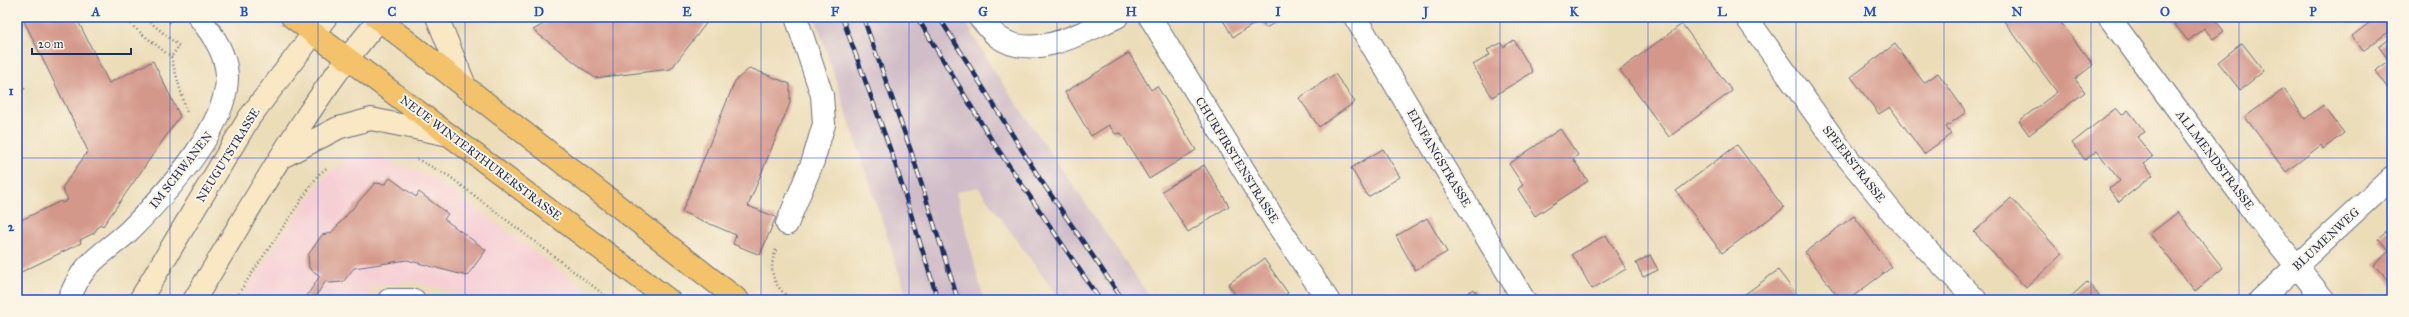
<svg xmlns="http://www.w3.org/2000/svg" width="2409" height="317" font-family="'IM FELL Great Primer',serif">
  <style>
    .built { fill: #f6cfd5 }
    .industrial { fill: #d1bdc8 }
    .building { fill: #d4988b }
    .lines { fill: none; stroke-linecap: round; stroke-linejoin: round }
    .street-casing { stroke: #646c7e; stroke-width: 24 }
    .secondary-casing { stroke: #646c7e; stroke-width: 24 }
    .primary-casing { stroke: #646c7e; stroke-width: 24 }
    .path { stroke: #646c7e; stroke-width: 2.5; stroke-dasharray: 1 3; stroke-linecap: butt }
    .street { stroke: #fff; stroke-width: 22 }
    .secondary { stroke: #fae7c3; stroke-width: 22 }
    .primary { stroke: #f3c26a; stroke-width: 22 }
    .rail-casing { stroke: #1b2f5e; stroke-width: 4.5 }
    .rail { stroke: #fcf5e5; stroke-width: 3; stroke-dasharray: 9; stroke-linecap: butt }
    .grid { fill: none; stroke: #1d4ed8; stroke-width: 1; stroke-opacity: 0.55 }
    .labels { text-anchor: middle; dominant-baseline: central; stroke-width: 4; stroke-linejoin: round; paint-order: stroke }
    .street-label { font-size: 12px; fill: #1b2f5e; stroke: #fcf5e5 }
    .neatline { fill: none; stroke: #1d4ed8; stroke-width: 1.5 }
    .grid-label { font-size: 13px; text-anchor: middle; font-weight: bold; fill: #1d4ed8 }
  </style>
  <rect width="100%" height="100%" fill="#fcf5e5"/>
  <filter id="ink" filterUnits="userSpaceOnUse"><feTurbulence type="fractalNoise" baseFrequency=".025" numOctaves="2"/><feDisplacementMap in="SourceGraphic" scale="8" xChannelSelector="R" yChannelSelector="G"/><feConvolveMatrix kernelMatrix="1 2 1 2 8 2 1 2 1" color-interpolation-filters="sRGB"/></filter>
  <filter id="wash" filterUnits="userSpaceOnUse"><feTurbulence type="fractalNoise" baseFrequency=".012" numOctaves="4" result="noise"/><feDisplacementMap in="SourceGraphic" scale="16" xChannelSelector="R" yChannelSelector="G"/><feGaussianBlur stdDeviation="0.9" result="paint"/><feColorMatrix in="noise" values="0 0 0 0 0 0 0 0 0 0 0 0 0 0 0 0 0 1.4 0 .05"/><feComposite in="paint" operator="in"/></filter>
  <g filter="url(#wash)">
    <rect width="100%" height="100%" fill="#ecddb9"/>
    <path class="built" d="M371 156 433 177 600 300H483L410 281 371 288 366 300H239L321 180 343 162Z"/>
    <path class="industrial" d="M815 17H963L994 71 1152 300H1060L978 187 956 192 984 300H908Z"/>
    <g id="blocks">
      <path class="building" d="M22 17H76L109 83 153 61 180 116 103 226 100 224 94 233 80 240 81 243 17 274V222L61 201 62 203 68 200 62 188 88 151Z
        M556 17H711L671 69 595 78 533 30Z
        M1221 17H1284L1266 28 1261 20 1233 37Z
        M2001 17H2057L2093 65 2075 79 2085 92 2029 135 2019 121 2057 92Z
        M2169 17H2219L2215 20 2224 31 2213 39 2204 28 2188 41Z
        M2377 17H2385L2392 29 2363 51 2352 36Z
        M1682 24 1732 91 1669 137 1620 70Z
        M2392 37V94L2375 71 2389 61 2379 47Z
        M1514 40 1533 72 1492 97 1473 65 1490 55 1487 50 1501 43 1503 47Z
        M2242 43 2264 71 2240 90 2218 62Z
        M1895 44 1924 83 1938 73 1966 112 1946 127 1951 134 1924 154 1890 107 1879 114 1851 77Z
        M1129 53 1151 90 1157 86 1196 150 1149 179 1121 133 1115 134 1109 125 1091 136 1065 92Z
        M750 68 790 84V103L748 206 776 217 760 255 733 244 736 235 682 212 735 81Z
        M1335 74 1355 102 1319 127 1299 98Z
        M2284 89 2305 119 2323 105 2344 133 2323 149 2321 145 2286 172 2245 117Z
        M2116 108 2122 115 2128 110 2145 132 2137 137 2153 157 2144 164 2153 175 2119 202 2109 189 2120 181 2097 151 2085 160 2072 143Z
        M1560 129 1578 155 1573 159 1588 181 1535 216 1518 189 1523 185 1509 164Z
        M1737 145 1784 208 1722 253 1676 191Z
        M1383 149 1400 177 1368 197 1351 168Z
        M1204 165 1229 206 1188 232 1162 191Z
        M390 178 416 197 419 192 448 214 444 219 486 250 467 276 407 260 354 268 343 282 330 283 326 281 313 300H304L320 276 309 268 308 255 322 235 331 233 375 183 385 184Z
        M2011 198 2062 254 2026 288 1974 232Z
        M2178 212 2223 268 2195 291 2150 234Z
        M1854 216 1892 267 1848 300H1840L1805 252Z
        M1427 218 1447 252 1415 270 1396 236Z
        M2392 227V285L2374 265 2389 251 2378 239Z
        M1606 235 1626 269 1592 289 1572 254Z
        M1650 255 1658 270 1643 277 1636 263Z
        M1264 259 1288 293 1278 300H1239L1228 284Z
        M1778 270 1801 300H1737Z
        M2087 282 2103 300H2067Z
        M1474 289 1480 300H1456Z"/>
    </g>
  </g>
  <g filter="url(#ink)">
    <use href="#blocks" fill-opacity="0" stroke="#646c7e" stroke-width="1"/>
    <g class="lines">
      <defs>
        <path id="street" d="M979 17C985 23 991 32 998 37 1034 62 1083 32 1117 17
          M1150 17 1275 221 1328 300
          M1355 17 1524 300
          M1746 17 1843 152 1895 216 1976 300
          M2109 17 2258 218 2324 300
          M787 224 813 161 824 124 822 95 796 17
          M68 300C73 291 77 279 84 271 96 255 116 244 130 230 164 196 236 119 226 67 222 47 211 33 199 17
          M389 300H414
          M2260 300 2392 177"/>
        <path id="secondary" d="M437 17 466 88
          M284 156 338 128 371 119 449 135
          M140 300 249 118 326 17
          M194 300C252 207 309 98 382 17"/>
        <path id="primary" d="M292 17 669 300
          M376 17 738 300"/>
      </defs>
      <use href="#street" class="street-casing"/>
      <use href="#secondary" class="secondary-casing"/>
      <use href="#primary" class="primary-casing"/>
      <path class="path" d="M121 17 171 57 187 113
        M144 17 179 46 171 57
        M163 17 171 23
        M17 85 25 89
        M417 159 449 176 611 300
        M776 250C767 271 774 287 792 300
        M234 300 318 175 328 167"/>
      <use href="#street" class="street"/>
      <use href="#secondary" class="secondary"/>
      <use href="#primary" class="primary"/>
      <defs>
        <path id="rail" d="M842 17 893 157 938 300
          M863 17 911 151 958 300
          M917 17 991 139 1100 300
          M939 17 1040 179 1123 300"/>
      </defs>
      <use href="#rail" class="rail-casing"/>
      <use href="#rail" class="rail"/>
    </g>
  </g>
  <path class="grid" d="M170 17V300M318 17V300M465 17V300M613 17V300M761 17V300M909 17V300M1057 17V300M1204 17V300M1352 17V300M1500 17V300M1648 17V300M1796 17V300M1944 17V300M2091 17V300M2239 17V300M17 158H2392"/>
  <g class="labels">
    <g class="street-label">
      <text transform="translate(228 155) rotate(-58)">NEUGUTSTRASSE</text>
      <text transform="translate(481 158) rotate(37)">NEUE WINTERTHURERSTRASSE</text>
      <text transform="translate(1439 158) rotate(59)">EINFANGSTRASSE</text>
      <text transform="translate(1237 160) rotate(58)">CHURFIRSTENSTRASSE</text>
      <text transform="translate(2215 160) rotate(53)">ALLMENDSTRASSE</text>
      <text transform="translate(1854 164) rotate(52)">SPEERSTRASSE</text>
      <text transform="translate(181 170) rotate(-52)">IM SCHWANEN</text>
      <text transform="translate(2326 239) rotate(-43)">BLUMENWEG</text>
    </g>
  </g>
  <rect width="2409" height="317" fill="none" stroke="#fcf5e5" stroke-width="44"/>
  <path d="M32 48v6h99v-6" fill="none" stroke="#1b2f5e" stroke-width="2"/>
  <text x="38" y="48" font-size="12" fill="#1b2f5e" stroke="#fcf5e5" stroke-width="3" paint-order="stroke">20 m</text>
  <rect x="22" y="22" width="2365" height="273" class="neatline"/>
  <g class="grid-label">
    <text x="96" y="16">A</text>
    <text x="244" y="16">B</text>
    <text x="392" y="16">C</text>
    <text x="539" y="16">D</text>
    <text x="687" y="16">E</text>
    <text x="835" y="16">F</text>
    <text x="983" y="16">G</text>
    <text x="1131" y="16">H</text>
    <text x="1278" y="16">I</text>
    <text x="1426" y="16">J</text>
    <text x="1574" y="16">K</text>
    <text x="1722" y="16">L</text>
    <text x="1870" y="16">M</text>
    <text x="2017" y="16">N</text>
    <text x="2165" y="16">O</text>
    <text x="2313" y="16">P</text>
    <text x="11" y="95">1</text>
    <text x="11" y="231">2</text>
  </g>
</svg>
